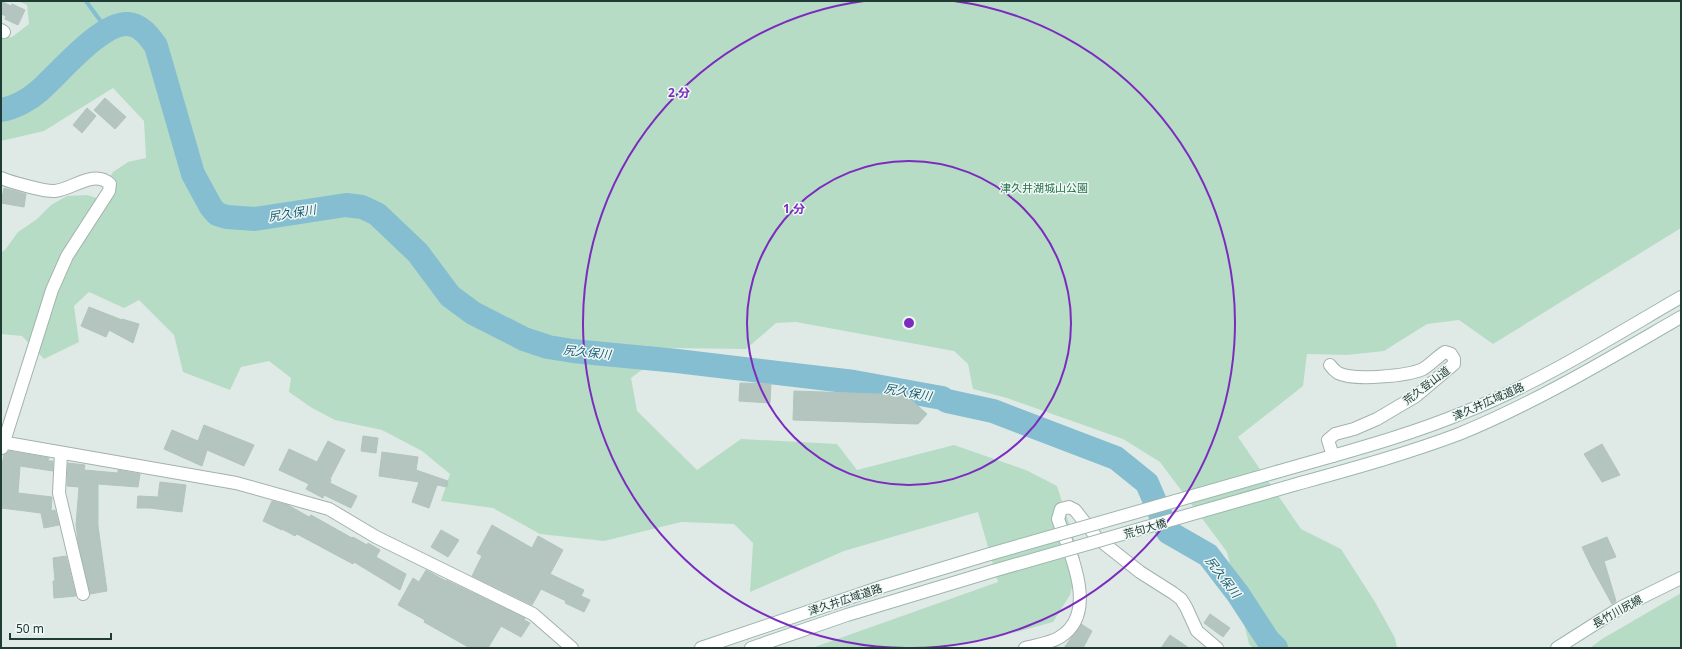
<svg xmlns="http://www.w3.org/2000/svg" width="1682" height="649" font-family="'Noto Sans','Noto Sans JP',sans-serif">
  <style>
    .green { fill: #b7dcc5 }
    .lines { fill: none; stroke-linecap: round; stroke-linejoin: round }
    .stream { stroke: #85bed1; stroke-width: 4 }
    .river { stroke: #85bed1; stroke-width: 24 }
    .building { fill: #b4c5c0; stroke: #b1c4be }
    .street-casing { stroke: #a2b2ae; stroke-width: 14 }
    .secondary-casing { stroke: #9eb6b0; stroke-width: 14 }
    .street { stroke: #fff; stroke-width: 12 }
    .secondary { stroke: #fff; stroke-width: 12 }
    .secondary-bridge-casing { stroke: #9eb6b0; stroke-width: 14; stroke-linecap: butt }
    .secondary-bridge { stroke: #fff; stroke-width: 12 }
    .ring { fill: none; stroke: #7b2cbf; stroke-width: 2 }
    .labels { text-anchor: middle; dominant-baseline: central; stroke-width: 3; stroke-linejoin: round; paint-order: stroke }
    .park-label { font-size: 11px; fill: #29724d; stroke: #eff7f4 }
    .street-label { font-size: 11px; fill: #203b36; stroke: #eff7f4 }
    .water-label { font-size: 12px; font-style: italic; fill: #195e77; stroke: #eff7f4 }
    .centre { fill: #7b2cbf; stroke: #eff7f4; stroke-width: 2 }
    .ring-label { font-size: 12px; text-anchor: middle; font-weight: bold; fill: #7b2cbf; stroke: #eff7f4; stroke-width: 3; stroke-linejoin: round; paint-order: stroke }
  </style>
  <rect width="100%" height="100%" fill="#dfeae6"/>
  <path class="green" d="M18 1H1681V228L1493 344 1459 320 1427 324 1384 351 1347 355 1307 354 1303 386 1238 437 1301 529 1341 549 1375 602 1395 638 1397 648H1253L1249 644 1227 552 1160 462 1123 439 1007 398 973 389 968 364 954 351 796 322 776 323 746 349 671 348 631 378 637 411 697 470 741 439 837 444 857 470 954 445 1026 470 1057 486 1080 558 1070 595 1053 622 991 639 936 648 888 647 884 648H812L998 582 978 512 844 551 750 592 753 543 734 524 681 522 604 541 540 534 493 508 441 501 450 474 422 451 382 430 335 420 312 408 289 392 291 378 269 361 241 367 230 390 183 372 174 335 139 300 124 308 89 292 74 306 79 342 44 359 22 336 1 334V252L5 250 18 232 37 219 51 205 67 196 87 195 97 198 113 172 128 162 146 158 144 121 113 88 44 131 1 141V38L12 37 29 24 27 5Z
    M1681 593V648H1590L1602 639Z"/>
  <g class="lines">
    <path class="stream" d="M86 1 107 30"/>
    <path class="river" d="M1 110C14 108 29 100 39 91 59 74 101 22 128 24 141 25 149 36 156 46L193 174 211 207 217 214 227 217 255 219 346 205 362 207 377 214 418 253 450 296 473 313 524 339 548 347 573 351 677 361 854 382 942 398 947 401 993 411 1116 458 1147 483 1168 532 1208 555 1238 594 1268 640 1276 648"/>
  </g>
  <path class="building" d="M1 1 11 6 12 4 25 10 18 25 5 19 6 16 1 14Z
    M105 98 126 117 115 129 94 110Z
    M87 108 96 116 82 133 73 125Z
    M4 188 26 194 24 207 1 203Z
    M89 307 122 320V319L139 324 133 343 109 330 106 337 81 326Z
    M740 383 771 384 770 403 739 401Z
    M794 391 910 395V399L927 414 918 424 793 420Z
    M204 425 254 445 244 466 207 450 202 466 164 449 172 430 198 441Z
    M363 436 378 438 376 453 361 451Z
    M328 441 345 450 330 479 331 480 330 483 357 496 351 508 324 495 323 498 306 489 309 484 279 470 289 449 317 462Z
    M1602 444 1620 475 1602 482 1584 454Z
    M9 451 49 458 48 461H53V471L20 466 18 493 52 497 51 511 55 510 59 525 44 528 41 513 1 508V469L4 455Z
    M382 452 418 457 416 470 448 481 447 487 437 485 429 508 412 502 419 482 379 476Z
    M68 463 85 465 84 470 118 473V470L140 474 138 487 98 484V526L107 591 90 594 78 541 76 525 79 487 67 486Z
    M160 482 186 485 182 512 150 508H137L138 496 158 497Z
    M272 501 288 505 309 517 311 515 352 538 353 537 367 545 368 543 380 550 376 557 406 574 400 590 354 562 353 564 297 534 295 536 282 529V530L263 521Z
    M492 525 532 548 538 536 563 550 550 574 584 590 581 596 590 600 584 612 565 603 566 601 541 589 532 605 472 576 482 556 477 553Z
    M441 530 459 540 448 557 431 547Z
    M1607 537 1616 557 1604 561 1616 601 1612 604 1591 566 1582 547Z
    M66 556 76 596 54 598 53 581H55L53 558Z
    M426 570 446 581V580L525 618 524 620 530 623 521 637 501 626 488 648H470L424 622 425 620 398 605 413 578 419 582Z
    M1210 614 1230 628 1223 637 1204 623Z
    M1081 624 1092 631 1083 648H1064Z
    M1170 635 1189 648H1161Z"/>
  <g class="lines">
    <defs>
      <path id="street" d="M1 30 4 32
        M1 178C10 182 46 192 55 191 73 189 94 169 110 184L109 191 67 256 52 290 2 448
        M1330 365C1332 368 1335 371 1338 373 1353 381 1408 376 1423 369 1431 364 1437 357 1445 352L1451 354 1454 359V364L1416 396 1377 419 1354 429 1335 434 1328 440 1333 456
        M1 442 236 483 329 509 376 537 533 614 572 648
        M61 453 59 493 83 594
        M1025 648C1036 645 1051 643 1060 637 1100 613 1069 551 1058 519L1061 509 1069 507 1075 510 1097 538 1140 572 1173 593 1181 599 1186 607 1197 631 1217 648"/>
      <path id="secondary" d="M1280 471C1342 453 1405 437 1465 412 1541 382 1610 338 1681 297
        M1297 484C1351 469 1406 454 1459 434 1537 402 1608 359 1681 317
        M701 648 884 586 990 554
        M751 648 847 615 993 571
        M1557 648 1620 608 1681 578"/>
    </defs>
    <use href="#street" class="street-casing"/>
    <use href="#secondary" class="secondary-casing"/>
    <use href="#street" class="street"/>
    <use href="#secondary" class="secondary"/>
    <defs>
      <path id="secondary-bridge" d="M990 554 1280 471
        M993 571 1297 484"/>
    </defs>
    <use href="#secondary-bridge" class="secondary-bridge-casing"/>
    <use href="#secondary-bridge" class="secondary-bridge"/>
  </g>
  <g class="ring">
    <circle cx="909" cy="323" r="162"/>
    <path d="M906 648A325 325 0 0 1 864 1M954 1A325 325 0 0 1 912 648"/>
  </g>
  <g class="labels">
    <g class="park-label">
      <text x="1044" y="187">津久井湖城山公園</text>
    </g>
    <g class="street-label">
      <text transform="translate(1426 385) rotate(-37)">荒久登山道</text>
      <text transform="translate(1488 401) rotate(-24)">津久井広域道路</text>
      <text transform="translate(1145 528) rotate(-16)">荒句大橋</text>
      <text transform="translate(845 599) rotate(-18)">津久井広域道路</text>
      <text transform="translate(1617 611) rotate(-29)">長竹川尻線</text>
    </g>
    <g class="water-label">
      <text transform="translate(292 213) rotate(-9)">尻久保川</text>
      <text transform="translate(587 352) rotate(6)">尻久保川</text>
      <text transform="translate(908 392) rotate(10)">尻久保川</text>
      <text transform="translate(1223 577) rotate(52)">尻久保川</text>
    </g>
  </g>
  <circle cx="909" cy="323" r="6" class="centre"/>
  <g class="ring-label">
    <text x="679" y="97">2 分</text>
    <text x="794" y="213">1 分</text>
  </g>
  <rect width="1682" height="649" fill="none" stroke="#203b36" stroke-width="4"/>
  <path d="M10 633v6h101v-6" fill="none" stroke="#203b36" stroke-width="2"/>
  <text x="16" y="633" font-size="12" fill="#203b36" stroke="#eff7f4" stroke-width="3" paint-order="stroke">50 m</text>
</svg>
